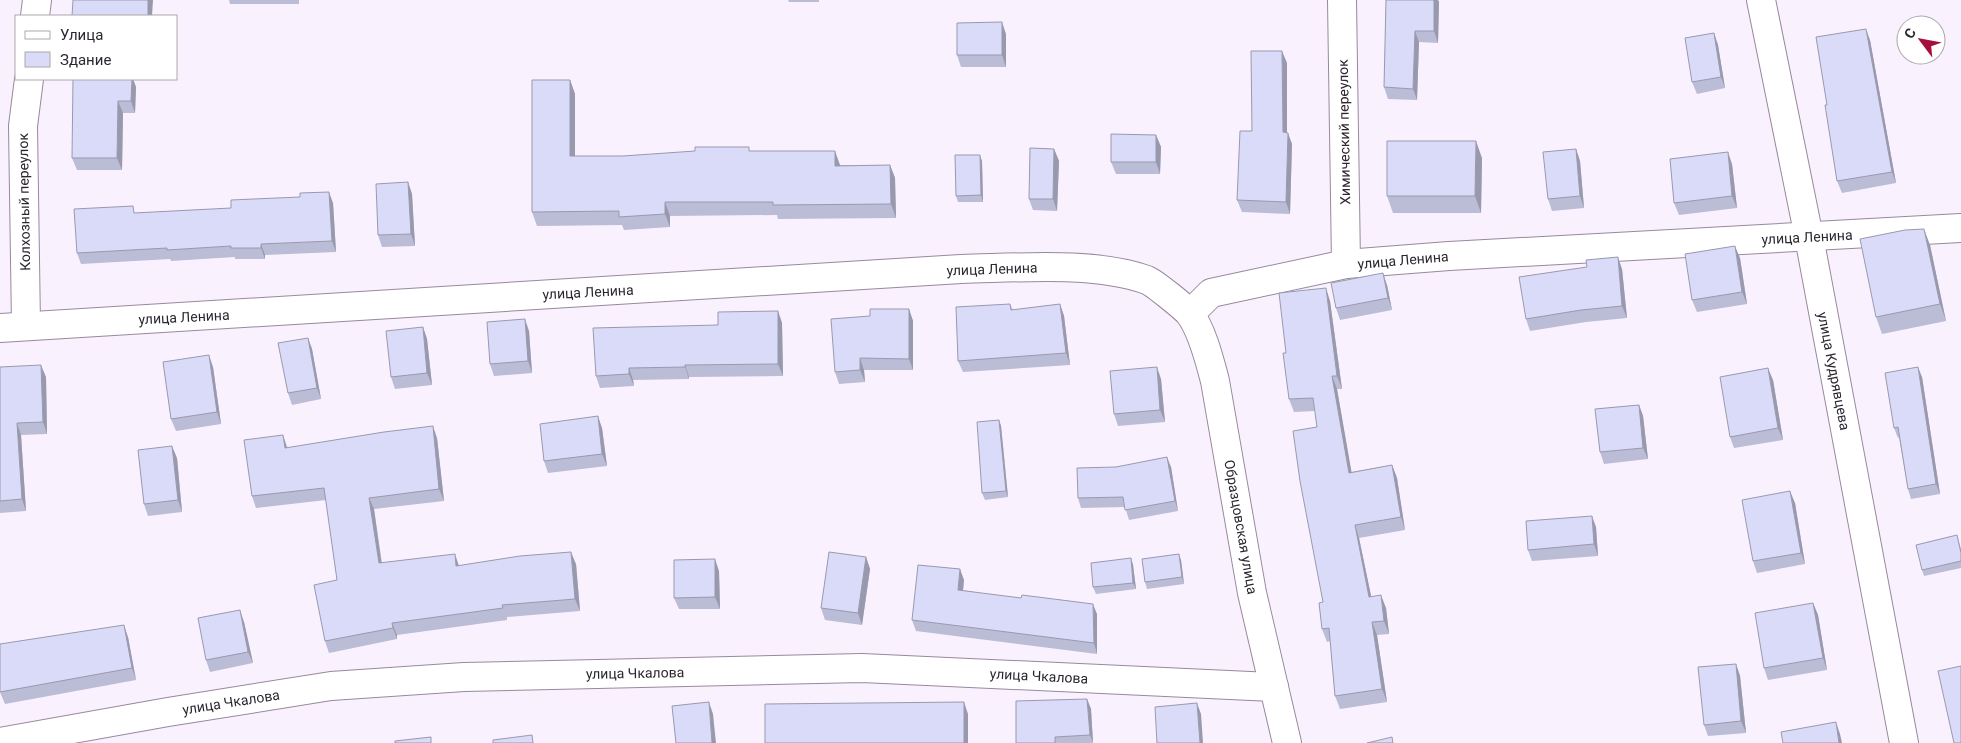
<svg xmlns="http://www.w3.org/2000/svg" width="1961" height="743" font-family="Roboto,sans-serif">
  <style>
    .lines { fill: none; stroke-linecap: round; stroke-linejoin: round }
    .street-casing { stroke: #97899d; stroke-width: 30 }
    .secondary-casing { stroke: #97899d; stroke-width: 30 }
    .street { stroke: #fff; stroke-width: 28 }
    .secondary { stroke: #fff; stroke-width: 28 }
    .wall { fill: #bbbcd6 }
    .shaded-wall { fill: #9999ae }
    .building { fill: #dadbf9; stroke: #9999ae }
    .labels { text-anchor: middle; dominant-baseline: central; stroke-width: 4; stroke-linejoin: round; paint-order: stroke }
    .street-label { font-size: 14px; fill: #2c262f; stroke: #fff }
  </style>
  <rect width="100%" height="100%" fill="#faf1fe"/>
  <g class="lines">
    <defs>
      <path id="street" d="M1342 0 1346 264
        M1761 0 1809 237 1904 743
        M35 16 37 0
        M26 326 23 126 29 79
        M0 742 168 712 331 686 464 677 862 668 1274 687"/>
      <path id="secondary" d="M1190 314 1211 293 1346 264 1449 256 1961 228
        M0 328 961 269C1017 268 1094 261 1147 280 1154 283 1184 307 1189 313 1202 329 1210 362 1215 381L1252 593 1287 743"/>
    </defs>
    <use href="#street" class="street-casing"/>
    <use href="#secondary" class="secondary-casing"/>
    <use href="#street" class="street"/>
    <use href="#secondary" class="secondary"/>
  </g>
  <path class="wall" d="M229 0H299V4H230Z
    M788 0H819V2H789Z
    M1386 0H1438L1439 2 1438 43 1419 42 1417 100 1388 99 1384 87Z
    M1714 33 1718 45 1725 88 1697 94 1692 82Z
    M1006 34V67H961L957 55Z
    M1870 40 1896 183 1842 193 1837 181 1827 105Z
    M1287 63V133L1292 144 1290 214 1242 212 1237 200 1252 131Z
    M132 79H133L136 87 135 113H123L122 170H77L72 158Z
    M570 80 575 94V156H623L751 151 840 165H890L895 178 896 218 778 219 777 215 670 216V227L624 230 622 225 537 226 532 212Z
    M1156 135 1161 147 1160 174H1116L1111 162Z
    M1054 149 1059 161 1057 211 1033 210 1029 199Z
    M1576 149 1580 161 1584 208 1552 211 1548 199Z
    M1482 158 1481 213H1393L1387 196Z
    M982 161 983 202H958L956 196Z
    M1732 164 1737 208 1679 215 1674 203Z
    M408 182 412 194 415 246 382 247 378 235Z
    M333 203 336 252 265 255V259H235V257L171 261 170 259 81 264 77 253 136 213Z
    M1930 245 1946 321 1882 334 1876 317Z
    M1740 258 1747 304 1697 312 1692 300Z
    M1622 269 1627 318 1586 322 1530 331 1526 319Z
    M1387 285 1392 310 1340 320 1336 308Z
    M1330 301 1342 389H1337L1351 472 1392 465 1397 478 1405 530 1359 538 1371 596 1386 608 1389 634 1377 635 1387 702 1340 709 1335 696 1330 641 1327 642 1322 629 1323 602 1317 427 1315 411 1294 412 1289 399 1286 353Z
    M1010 304 1013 310 1060 304 1064 316 1070 365 963 372 958 361Z
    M909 309 913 321V370H864L865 382 839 384 835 372 870 316Z
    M778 311 782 323 783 376 689 377V379L633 380 634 386 600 388 596 376 718 325Z
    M423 327 427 339 432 385 395 389 391 377Z
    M529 331 532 373 494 376 490 364Z
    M308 338 312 349 321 399 292 405 288 393Z
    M0 367 46 377 47 434 21 435 26 511 0 513Z
    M213 367 221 424 176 431 171 419Z
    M1922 377 1940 494 1911 499 1908 489 1899 437 1898 438 1894 428Z
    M1161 379 1165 422 1118 426 1114 414Z
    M1773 380 1783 440 1734 448 1730 437Z
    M1639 405 1643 416 1648 459 1604 464 1600 452Z
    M999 420 1001 426 1008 497 985 500 982 493Z
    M602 428 607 466 548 473 544 461Z
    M437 438 444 501 374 509 382 563 459 565 576 564 580 611 507 617V620L397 635V639L329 653 325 641 337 580 326 500 256 508 252 496 288 448Z
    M177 458 182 512 148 516 144 504Z
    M1171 467 1178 511 1129 520 1125 507 1081 508 1078 498Z
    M1795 503 1805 564 1757 573 1753 561Z
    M1596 527 1598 556 1532 561 1528 550Z
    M1957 535 1961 549V568L1924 576 1922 570Z
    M866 557 870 569 862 625 825 620 821 608Z
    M1131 558 1133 565 1136 589 1096 594 1093 587Z
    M1181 560 1184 584 1147 589 1145 582Z
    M719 571 720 609H679L674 598Z
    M964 580 963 590 1097 614V654L916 631 912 620Z
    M1813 603 1818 615 1827 670 1768 680 1764 668Z
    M244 622 253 663 210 672 206 660Z
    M128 637 136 680 5 704 0 692Z
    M1736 664 1740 676 1746 733 1708 736 1704 725Z
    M1087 699 1091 709 1093 743H1016Z"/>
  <path class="shaded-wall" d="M148 0H153L152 16H148Z
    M1434 0H1438L1439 2 1438 43 1434 31Z
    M1002 22 1006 34V67L1002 55Z
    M1866 29 1870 40 1896 183 1892 172Z
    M1415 31 1419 42 1417 100 1413 89Z
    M1714 33 1718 45 1725 88 1721 77Z
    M1282 51 1287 63V144L1283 132Z
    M132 79H133L136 87 135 113 131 101Z
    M570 80 575 94V170L570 156Z
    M118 101 123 113 122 170 117 158Z
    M1288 133 1292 144 1290 214 1286 202Z
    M1156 135 1161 147 1160 174 1156 162Z
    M1476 141 1482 158 1481 213 1475 196Z
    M1054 149 1059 161 1057 211 1053 199Z
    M1576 149 1580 161 1584 208 1580 196Z
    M835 151 840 165V179L835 166Z
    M1728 152 1732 164 1737 208 1732 196Z
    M980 155 982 161 983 202 981 195Z
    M890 165 895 178 896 218 891 204Z
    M408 182 412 194 415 246 411 234Z
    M329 192 333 203 336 252 332 241Z
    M665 202 670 216V227L665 214Z
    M1924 229 1930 245 1946 321 1940 304Z
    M261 244 265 255V259L261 248Z
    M1735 246 1740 258 1747 304 1742 292Z
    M1618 257 1622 269 1627 318 1622 306Z
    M1383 273 1387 285 1392 310 1388 298Z
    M1326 288 1330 301 1342 389 1337 376Z
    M1060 304 1064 316 1070 365 1066 353Z
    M909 309 913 321V370L909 359Z
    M778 311 782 323 783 376 778 364Z
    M525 319 529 331 532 373 528 361Z
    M423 327 427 339 432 385 427 373Z
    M308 338 312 349 321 399 317 388Z
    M209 355 213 367 221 424 217 412Z
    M860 358 864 370 865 382 860 370Z
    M41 365 46 377 47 434 43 422Z
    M685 365 689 377V379L685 367Z
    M1157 367 1161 379 1165 422 1160 410Z
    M1918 367 1922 377 1940 494 1936 484Z
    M629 368 633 380 634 386 629 374Z
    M1768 368 1773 380 1783 440 1778 428Z
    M1332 376 1337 389 1354 486 1349 473Z
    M1639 405 1643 416 1648 459 1643 448Z
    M598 416 602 428 607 466 602 454Z
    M999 420 1001 426 1008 497 1006 491Z
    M17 423 21 435 26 511 22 499Z
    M433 426 437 438 444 501 439 489Z
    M283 435 287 447 289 460 285 448Z
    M172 446 177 458 182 512 178 500Z
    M1167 457 1171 467 1178 511 1175 501Z
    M1392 465 1397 478 1405 530 1401 517Z
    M1790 491 1795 503 1805 564 1801 553Z
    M369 498 374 509 383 575 379 563Z
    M1592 516 1596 527 1598 556 1594 544Z
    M1355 525 1359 538 1374 610 1369 597Z
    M571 552 576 564 580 611 575 599Z
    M455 554 459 566H456Z
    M1179 554 1181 560 1184 584 1182 577Z
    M866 557 870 569 862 625 858 613Z
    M1131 558 1133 565 1136 589 1133 583Z
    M715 559 719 571 720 609 715 597Z
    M960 569 964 580 962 600 958 590Z
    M1381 595 1386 608 1389 634 1384 621Z
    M1813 603 1818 615 1827 670 1823 658Z
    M1093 604 1097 614V654L1094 643Z
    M240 610 244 622 253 663 248 652Z
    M1372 622 1377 635 1387 702 1382 689Z
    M392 623 397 635V639L393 628Z
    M124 625 128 637 136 680 132 668Z
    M1736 664 1740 676 1746 733 1741 721Z
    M1087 699 1091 709 1093 743 1090 735Z
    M709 702 713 714 716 743H712Z
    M964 702 968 714V743H964Z
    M1197 703 1201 714 1203 743H1200Z
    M1836 722 1840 734 1842 743H1839Z"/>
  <path class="building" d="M73 0H148V16H72Z
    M1386 0H1434V31H1415L1413 89 1384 87Z
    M1002 22V55H957V23Z
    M1866 29 1892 172 1837 181 1825 105H1827L1816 37Z
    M1714 33 1721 77 1692 82 1685 38Z
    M1251 51H1282L1283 132 1288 133 1286 202 1237 200 1240 131H1252Z
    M73 79H132L131 101H118L117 158H72Z
    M532 80H570V156H623L695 151V147H749V151H835V166L890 165 891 204 773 205V202H665V214L619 217V211L532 212Z
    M1111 134 1156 135V162H1111Z
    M1387 141H1476L1475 196H1387Z
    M1030 148 1054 149 1053 199H1029Z
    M1576 149 1580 196 1548 199 1543 152Z
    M1728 152 1732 196 1674 203 1670 159Z
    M955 155H980L981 195 956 196Z
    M408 182 411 234 378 235 376 184Z
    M329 192 332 241 261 244V248H231V246L167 250V248L77 253 74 209 133 206 134 213 231 208V200L300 197V193Z
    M1924 229 1940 304 1876 317 1860 239 1905 230Z
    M1735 246 1742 292 1692 300 1685 254Z
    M1618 257 1622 306 1581 310 1526 319 1519 277 1587 267 1586 260Z
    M1383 273 1388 298 1336 308 1331 283Z
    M1326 288 1337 376H1332L1349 473 1392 465 1401 517 1355 525 1369 597 1381 595 1384 621 1372 622 1382 689 1335 696 1329 628 1322 629 1319 603 1323 602 1300 481 1293 431 1317 427 1313 398 1289 399 1283 353H1286L1279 293Z
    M1010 304 1011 310 1060 304 1066 353 958 361 956 307Z
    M870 309H909V359L860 358V370L835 372 831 319 870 316Z
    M778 311V364L685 365V367L629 368V374L596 376 593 328 718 325V312Z
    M525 319 528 361 490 364 487 322Z
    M423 327 427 373 391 377 386 331Z
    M308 338 317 388 288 393 278 343Z
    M209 355 217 412 171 419 163 362Z
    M41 365 43 422 17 423 22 499 0 501V367Z
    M1157 367 1160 410 1114 414 1110 371Z
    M1918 367 1936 484 1908 489 1898 427 1894 428 1885 373Z
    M1768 368 1778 428 1730 437 1720 377Z
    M1639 405 1643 448 1600 452 1595 409Z
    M598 416 602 454 544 461 540 424Z
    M999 420 1006 491 982 493 977 422Z
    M433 426 439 489 369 498 379 563 455 554 456 566 520 556 571 552 575 599 502 605 503 608 392 623 393 628 325 641 314 585 337 580 324 488 252 496 244 440 283 435 285 448 384 432Z
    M172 446 178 500 144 504 138 450Z
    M1167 457 1175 501 1125 510 1123 497 1078 498 1077 468 1116 467Z
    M1790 491 1801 553 1753 561 1742 500Z
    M1592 516 1594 544 1528 550 1526 521Z
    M1957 535 1961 553V561L1922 570 1916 545Z
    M829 552 866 557 858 613 821 608Z
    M1179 554 1182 577 1145 582 1142 559Z
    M1131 558 1133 583 1093 587 1091 563Z
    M715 559V597L674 598V560Z
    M918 565 960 569 958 590 1021 598 1022 595 1093 604 1094 643 912 620Z
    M1813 603 1823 658 1764 668 1755 613Z
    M240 610 248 652 206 660 198 618Z
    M124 625 132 668 0 692V644Z
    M1736 664 1741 721 1704 725 1698 667Z
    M1961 666V743H1954L1938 671Z
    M1087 699 1090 735 1055 737V743H1016V701Z
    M709 702 712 743H676L672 706Z
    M964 702V743H765V704Z
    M1197 703 1200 743H1157L1155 707Z
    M1836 722 1839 743H1783L1781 732Z
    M532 735 533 743H493V740Z
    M431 737V743H395V741Z
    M1392 737 1393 743H1367Z"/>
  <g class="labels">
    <g class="street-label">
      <text transform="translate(1344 132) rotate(-91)">Химический переулок</text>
      <text transform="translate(24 202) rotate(-91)">Колхозный переулок</text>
      <text transform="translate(1807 237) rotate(-3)">улица Ленина</text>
      <text transform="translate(1403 260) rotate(-5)">улица Ленина</text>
      <text transform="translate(992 269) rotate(-2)">улица Ленина</text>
      <text transform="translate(588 292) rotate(-3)">улица Ленина</text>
      <text transform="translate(184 317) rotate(-3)">улица Ленина</text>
      <text transform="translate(1834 371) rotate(79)">улица Кудрявцева</text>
      <text transform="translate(1241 527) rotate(80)">Образцовская улица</text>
      <text transform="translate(635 673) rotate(-1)">улица Чкалова</text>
      <text transform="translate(1039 676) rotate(3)">улица Чкалова</text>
      <text transform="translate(231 702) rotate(-9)">улица Чкалова</text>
    </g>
  </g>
  <rect x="15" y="15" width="162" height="65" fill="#ffffff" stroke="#aba8ac"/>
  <rect x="25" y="31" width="25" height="8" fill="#ffffff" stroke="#aba8ac"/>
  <text x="60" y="40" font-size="15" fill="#2c262f">Улица</text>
  <rect x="25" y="52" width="25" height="15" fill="#dadbf9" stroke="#aba8ac"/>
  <text x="60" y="65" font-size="15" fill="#2c262f">Здание</text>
  <g transform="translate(1921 40) rotate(302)"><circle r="24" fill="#ffffff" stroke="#aba8ac"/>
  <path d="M0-4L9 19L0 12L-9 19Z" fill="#a70e3d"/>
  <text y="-8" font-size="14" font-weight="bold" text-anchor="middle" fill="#2c262f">С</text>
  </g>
</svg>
